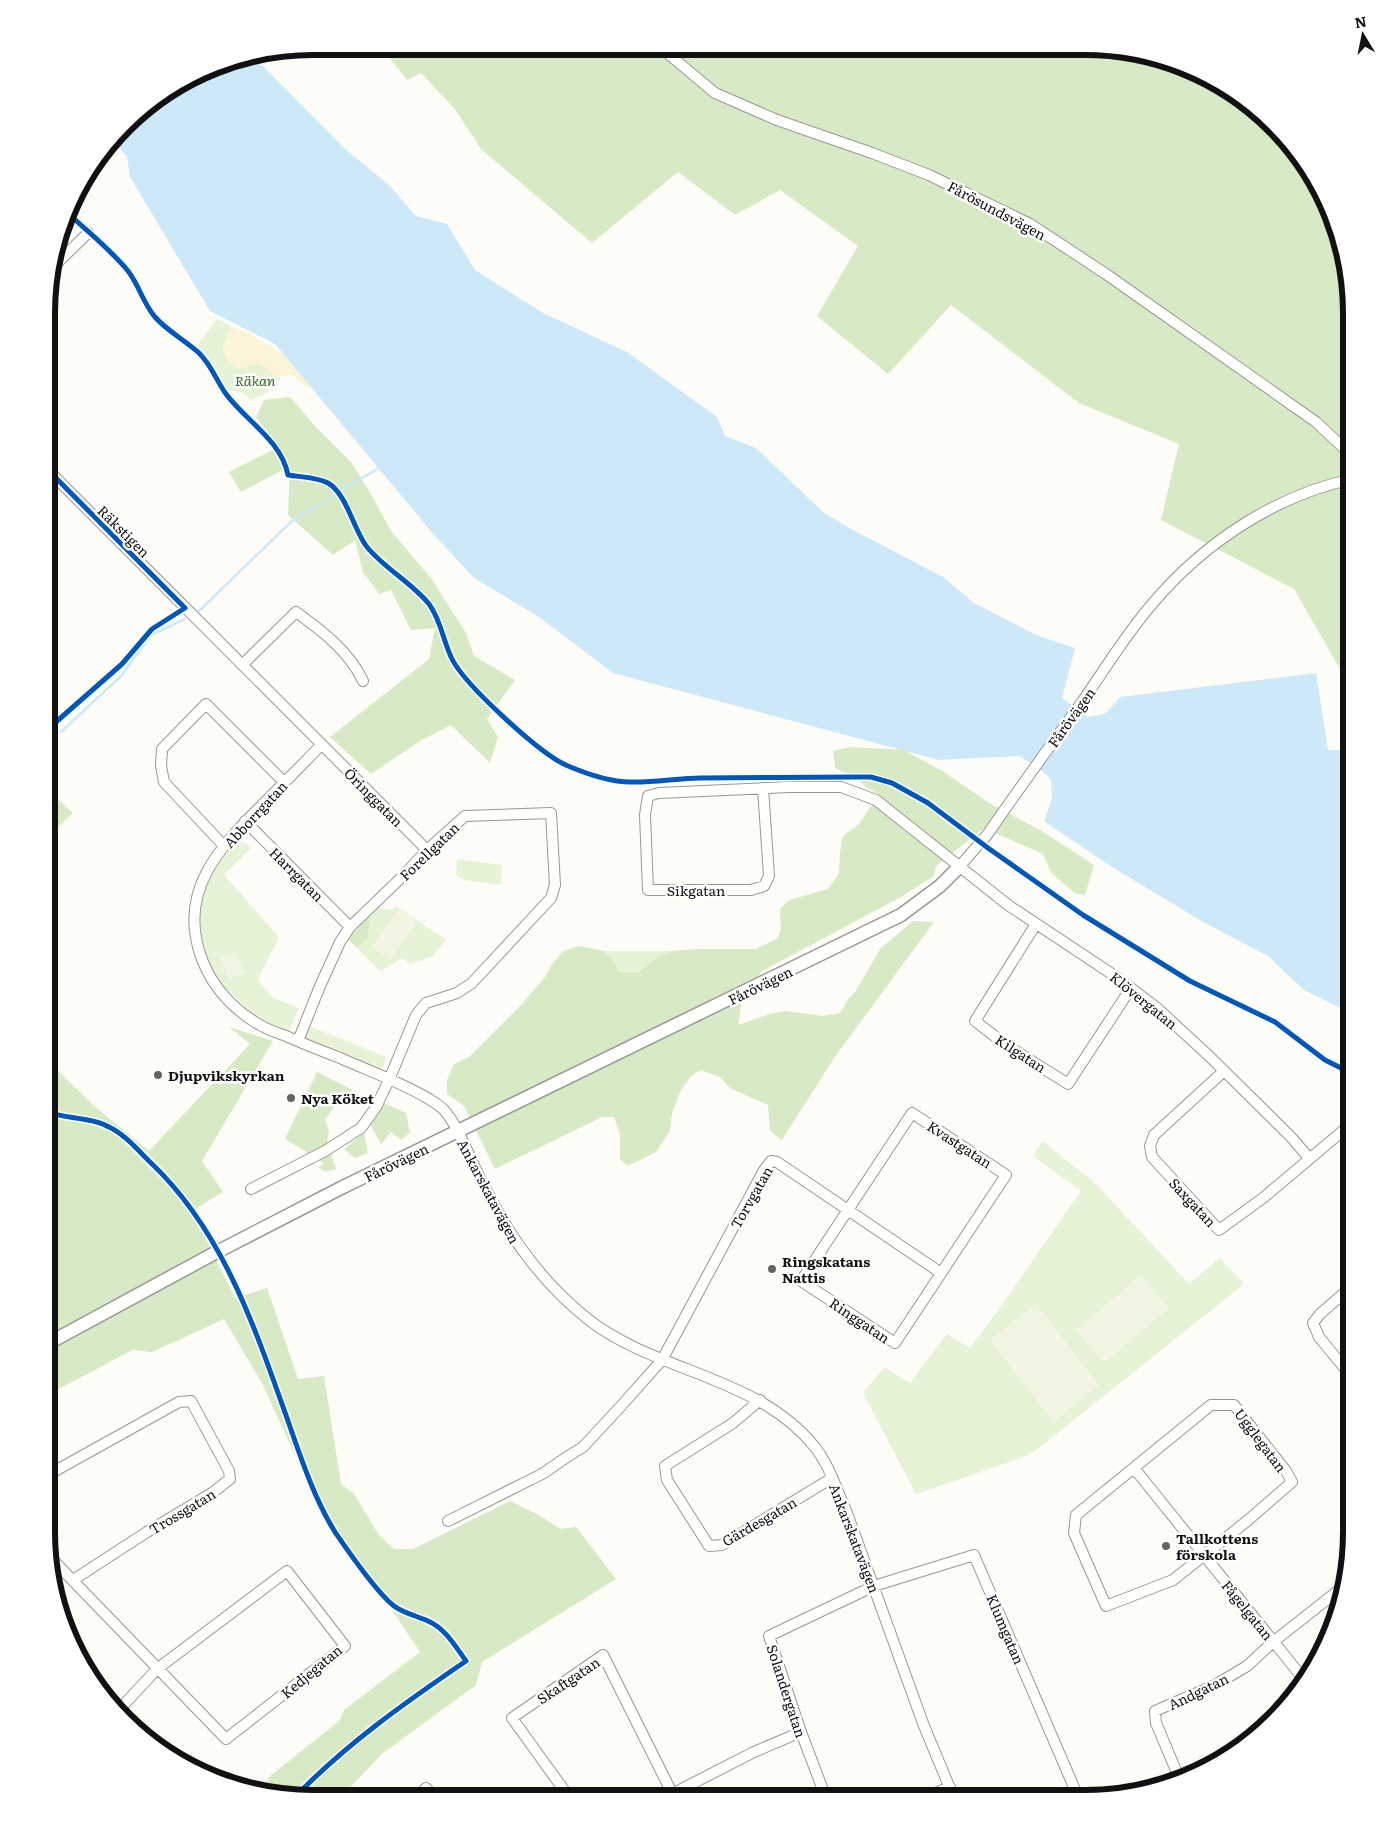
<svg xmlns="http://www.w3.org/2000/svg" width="1398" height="1845" font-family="Literata,serif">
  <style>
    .green { fill: #e7f3d7 }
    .forest { fill: #d8eac5 }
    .sand { fill: #fcf4d9 }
    .pitch { fill: #f0f6e1 }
    .water { fill: #cde8f7 }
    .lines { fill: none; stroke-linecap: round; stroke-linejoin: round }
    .stream { stroke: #cde8f7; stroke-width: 2.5 }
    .minor-casing { stroke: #979795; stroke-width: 12 }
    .tertiary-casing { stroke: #979795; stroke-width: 15 }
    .minor { stroke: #fffffe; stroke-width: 10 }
    .tertiary { stroke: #fffffe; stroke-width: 12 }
    .cycleway-casing { stroke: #fff; stroke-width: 8 }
    .cycleway { stroke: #0057b8; stroke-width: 5 }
    .poi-dot { fill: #646362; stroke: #fff; stroke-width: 2 }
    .labels { text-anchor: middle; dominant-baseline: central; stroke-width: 5; stroke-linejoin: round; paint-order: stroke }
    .street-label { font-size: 14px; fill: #111; stroke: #fff }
    .park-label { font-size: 14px; font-style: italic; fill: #2f6b1f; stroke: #fff }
    .poi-label { font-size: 14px; font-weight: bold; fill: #111; stroke: #fff; text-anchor: start }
    .rim { fill: none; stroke: #111; stroke-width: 6 }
  </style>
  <rect width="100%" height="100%" fill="#fdfcf7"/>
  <path class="green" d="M217 319 231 326 223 346C227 358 231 371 246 367 249 366 254 363 257 364 265 364 271 374 276 378L280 377V380L264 394 250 400C245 392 238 391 229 391L211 363 196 347Z
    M243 841 251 848 224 875 279 937 258 979 273 998 299 1008 288 1033 264 1024 213 976 202 946 200 914 204 891 216 867 236 842Z
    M457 859 502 865 501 885 464 880 456 875Z
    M396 906 446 940 433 956 410 964 403 958 380 971 357 948 368 937 370 915 379 908 392 910Z
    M604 951H672L656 958 638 973 619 972 613 960Z
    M307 1025 386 1057 383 1067 373 1071 303 1041Z
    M1042 1141 1094 1182 1189 1284 1220 1258 1244 1284 1035 1451 1021 1458 916 1494 863 1393 884 1367 910 1383 947 1334 970 1348 1001 1306 1081 1191 1033 1156Z"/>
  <path class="forest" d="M380 46 1120 49 1187 66 1234 91 1285 137 1324 195 1343 244 1352 312V690L1294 589 1161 520 1179 444 1079 403 951 305 888 374 817 316 858 246 780 190 735 215 678 172 592 243 481 149 455 109 421 73 407 80Z
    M290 397 314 425 352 463 373 498 391 531 431 578 466 633 474 656 515 680 487 719 498 737 490 763 451 725 420 741 371 774 330 737 429 659 435 628 411 630 391 590 379 594 363 572 355 540 333 555 288 515 290 466 241 492 229 472 279 447 256 417 264 400Z
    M851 747 903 750 941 770 989 803 1040 830 1094 865 1085 895 1075 893 1051 873 1043 854 984 828 936 866 934 876 901 897 762 971 742 1002 738 1025 770 1014 786 1011 823 1016 840 1013 849 998 855 992 881 948 913 921 934 922 834 1058 782 1140 770 1131 768 1105 730 1088 720 1077 701 1070 691 1076 681 1090 672 1113 670 1131 656 1152 628 1166 620 1159V1134L614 1117H602L495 1169 464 1106 447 1094V1080L454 1064 469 1057 521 1005 545 977 552 964 563 951 580 946 604 951 613 960 619 972 638 973 656 958 672 951 695 949H756L778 938 781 927 780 909 789 900 828 889 839 874 840 852 843 836 858 825 879 795 865 786 855 777 835 768 833 751Z
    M48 790 73 813 48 836Z
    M370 915 368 937 357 948 348 939Z
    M229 1027 273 1041 202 1161 223 1192 192 1211 235 1298 267 1288 298 1379 324 1376 341 1484 354 1494 379 1535 394 1549H413L510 1501 539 1515 560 1529 576 1527 616 1579 482 1662 476 1685 383 1753 341 1797H278L260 1792 270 1776 339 1721 344 1710 420 1652 386 1601 332 1529 288 1440 262 1383 224 1319 152 1352 133 1350 47 1395V1167L55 1159 47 1152V1060L94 1106 149 1151 250 1044Z
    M317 1072 353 1090 342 1097 325 1119 329 1132 327 1141 336 1169 325 1172 318 1167 324 1163 285 1139Z
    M382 1102 406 1113 410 1133 401 1140 391 1132 381 1144 370 1124Z
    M364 1133 368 1153 355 1158 344 1149Z"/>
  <path class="sand" d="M231 326 240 331 248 332 269 346 301 363 315 388 306 387 291 374 276 378 264 367 257 364 240 369 232 365 228 361 223 354V346Z"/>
  <path class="pitch" d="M399 909 417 922 390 960 372 946Z
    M236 951 245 973 229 979 220 957Z
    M1141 1275 1169 1308 1104 1363 1076 1330Z
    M1036 1304 1099 1385 1053 1422 990 1340Z"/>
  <path class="water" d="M253 56 345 149 390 186 416 216 447 224 475 270 543 313 627 352 717 417 725 436 756 448 823 512 851 529 943 577 974 603 1036 635 1075 648 1062 698 1088 717 1105 714 1120 697 1316 673 1328 750H1352L1351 1013 1304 990 1268 956 1203 922 1112 867 1044 821 1052 799 1051 780 1046 774 1020 756 939 760 613 673 539 617 474 578 434 535 275 344 210 311 130 177 127 157 114 141 137 112 227 60Z"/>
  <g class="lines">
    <path class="stream" d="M343 489 379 468
      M199 611 294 519 333 496
      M61 732 122 675 151 635 185 619
      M48 744 50 742"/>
    <defs>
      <path id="minor" d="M660 47 715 93 777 120 872 153 929 175 1030 224 1106 274 1316 422 1349 453 1352 461
        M52 268 88 233
        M48 470 427 850
        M242 665 296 612C322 631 349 651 363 681
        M321 745C304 763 286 781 269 798 222 845 174 890 203 962 214 989 235 1011 260 1025 268 1030 278 1033 286 1036 304 1044 322 1051 340 1058 369 1071 401 1082 429 1099 433 1102 439 1105 443 1109 457 1123 471 1161 481 1180 508 1235 541 1282 589 1320 658 1373 757 1376 814 1446 829 1464 837 1491 847 1513L924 1726 954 1798
        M763 788 769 876 764 886 751 890H648L645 815 648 796 659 793 789 787H841L876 800 1008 905 1115 976 1157 1008 1209 1056 1291 1137 1309 1158
        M245 821 350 927
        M224 846 164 782 161 766 162 749 206 704 284 782
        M959 867 987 835C1018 790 1050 746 1082 702 1105 669 1126 634 1153 603 1204 543 1274 496 1352 479
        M1036 924 975 1021 1005 1044 1068 1084 1131 988
        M1224 1071 1154 1135 1150 1146 1152 1157 1219 1230 1263 1198 1351 1124
        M912 1113 1006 1175 895 1343 801 1281Z
        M251 1189 325 1151 361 1128 376 1107 389 1080 416 1015 426 1003 457 993 472 983 551 898 555 885 551 813 465 816 427 850 403 876 350 927 340 942 320 986 298 1041
        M1351 1376 1319 1337 1313 1323 1320 1314 1351 1287
        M760 1400 733 1423 665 1466 667 1480 709 1546 722 1545 832 1478
        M1211 1405H1234L1286 1471 1292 1482 1247 1521 1173 1580 1106 1606 1074 1533 1076 1515Z
        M1134 1468 1306 1682
        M46 1476 179 1402 191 1401 229 1471 230 1479 212 1493 147 1532 73 1580
        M448 1521 542 1474 570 1455 583 1447 621 1406 662 1360 764 1170 771 1161 777 1162 941 1273
        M49 1556 226 1739 345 1646 287 1571 157 1669 117 1712
        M1180 1780 1156 1723 1155 1711 1215 1685 1247 1666 1273 1642 1344 1586
        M417 1797 426 1788 435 1797
        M569 1797 512 1718 603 1655 672 1793
        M664 1798 754 1752 801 1732
        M826 1798 801 1732 769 1636 874 1586 974 1555 1079 1799
        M923 1798 950 1787"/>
      <path id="tertiary" d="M47 1344 213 1254 343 1187 901 915 940 886 959 867"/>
    </defs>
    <use href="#minor" class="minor-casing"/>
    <use href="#tertiary" class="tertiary-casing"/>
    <use href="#minor" class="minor"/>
    <use href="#tertiary" class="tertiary"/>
    <defs>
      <path id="cycleway" d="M70 215C88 232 113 252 128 271 139 285 143 303 155 317 167 331 185 340 199 353 212 366 216 380 226 394 246 421 281 440 288 475 300 477 317 477 328 483 347 494 354 531 367 547 385 569 411 582 429 604 441 620 443 641 452 659 465 685 541 755 568 766 587 774 609 782 630 782 653 783 678 778 701 778 752 778 802 777 853 777H871L892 783 928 803 988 848 1083 915 1190 981 1275 1022 1325 1060 1351 1073
        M48 729 122 664 152 629 185 608 48 470
        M47 1112C67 1119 91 1117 109 1127 124 1134 137 1149 149 1161 223 1230 255 1328 288 1421 301 1458 314 1498 335 1532 348 1551 376 1592 394 1606 403 1613 417 1616 428 1621 446 1629 455 1646 466 1661 406 1702 346 1744 295 1797"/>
    </defs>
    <use href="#cycleway" class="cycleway-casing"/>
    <use href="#cycleway" class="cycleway"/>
  </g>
  <g class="poi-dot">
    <circle cx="158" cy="1075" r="5"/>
    <circle cx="291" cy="1098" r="5"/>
    <circle cx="772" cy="1269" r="5"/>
    <circle cx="1166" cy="1546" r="5"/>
  </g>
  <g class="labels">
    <g class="street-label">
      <text transform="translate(997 210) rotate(28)">Fårösundsvägen</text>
      <text transform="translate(124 531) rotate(45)">Räkstigen</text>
      <text transform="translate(1071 717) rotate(-54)">Fårövägen</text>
      <text transform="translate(374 797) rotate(45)">Öringgatan</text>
      <text transform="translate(255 814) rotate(-47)">Abborrgatan</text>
      <text transform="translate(429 851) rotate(-44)">Forellgatan</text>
      <text transform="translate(297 874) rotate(45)">Harrgatan</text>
      <text x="696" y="890">Sikgatan</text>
      <text transform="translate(760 985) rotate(-26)">Fårövägen</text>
      <text transform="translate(1144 1000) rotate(39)">Klövergatan</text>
      <text transform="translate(1021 1053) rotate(33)">Kilgatan</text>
      <text transform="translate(960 1144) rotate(33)">Kvastgatan</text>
      <text transform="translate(396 1162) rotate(-26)">Fårövägen</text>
      <text transform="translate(489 1191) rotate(62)">Ankarskatavägen</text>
      <text transform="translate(751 1197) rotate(-60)">Torvgatan</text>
      <text transform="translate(1193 1202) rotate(47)">Saxgatan</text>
      <text transform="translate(860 1320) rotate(34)">Ringgatan</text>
      <text transform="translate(1261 1440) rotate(53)">Ugglegatan</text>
      <text transform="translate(182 1511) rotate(-31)">Trossgatan</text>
      <text transform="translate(759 1521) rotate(-30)">Gärdesgatan</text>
      <text transform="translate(855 1538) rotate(69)">Ankarskatavägen</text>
      <text transform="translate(1248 1610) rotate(51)">Fågelgatan</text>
      <text transform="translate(1006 1629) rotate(67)">Klumgatan</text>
      <text transform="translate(311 1671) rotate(-40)">Kedjegatan</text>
      <text transform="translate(568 1680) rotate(-34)">Skaftgatan</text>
      <text transform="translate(787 1691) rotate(72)">Solandergatan</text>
      <text transform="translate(1198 1691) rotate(-26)">Andgatan</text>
    </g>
    <g class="park-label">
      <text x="255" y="380">Räkan</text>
    </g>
    <g class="poi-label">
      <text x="168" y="1075">Djupvikskyrkan</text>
      <text x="301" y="1098">Nya Köket</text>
      <text x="782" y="1261">Ringskatans<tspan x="782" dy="16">Nattis</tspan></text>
      <text x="1176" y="1538">Tallkottens<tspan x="1176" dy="16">förskola</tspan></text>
    </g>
  </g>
  <path d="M0 0H1398V1845H0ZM313 55H1085A258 258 0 0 1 1343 313V1532A258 258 0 0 1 1085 1790H313A258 258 0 0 1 55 1532V313A258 258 0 0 1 313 55Z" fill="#fff" fill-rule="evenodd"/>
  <path class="rim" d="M313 55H1085A258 258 0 0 1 1343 313V1532A258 258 0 0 1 1085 1790H313A258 258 0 0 1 55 1532V313A258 258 0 0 1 313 55Z"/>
  <g transform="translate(1363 35) rotate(350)" stroke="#ffffff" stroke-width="4" paint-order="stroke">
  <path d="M0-4L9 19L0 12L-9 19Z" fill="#111111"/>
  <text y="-8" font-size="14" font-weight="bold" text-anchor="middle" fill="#111111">N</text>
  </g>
</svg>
